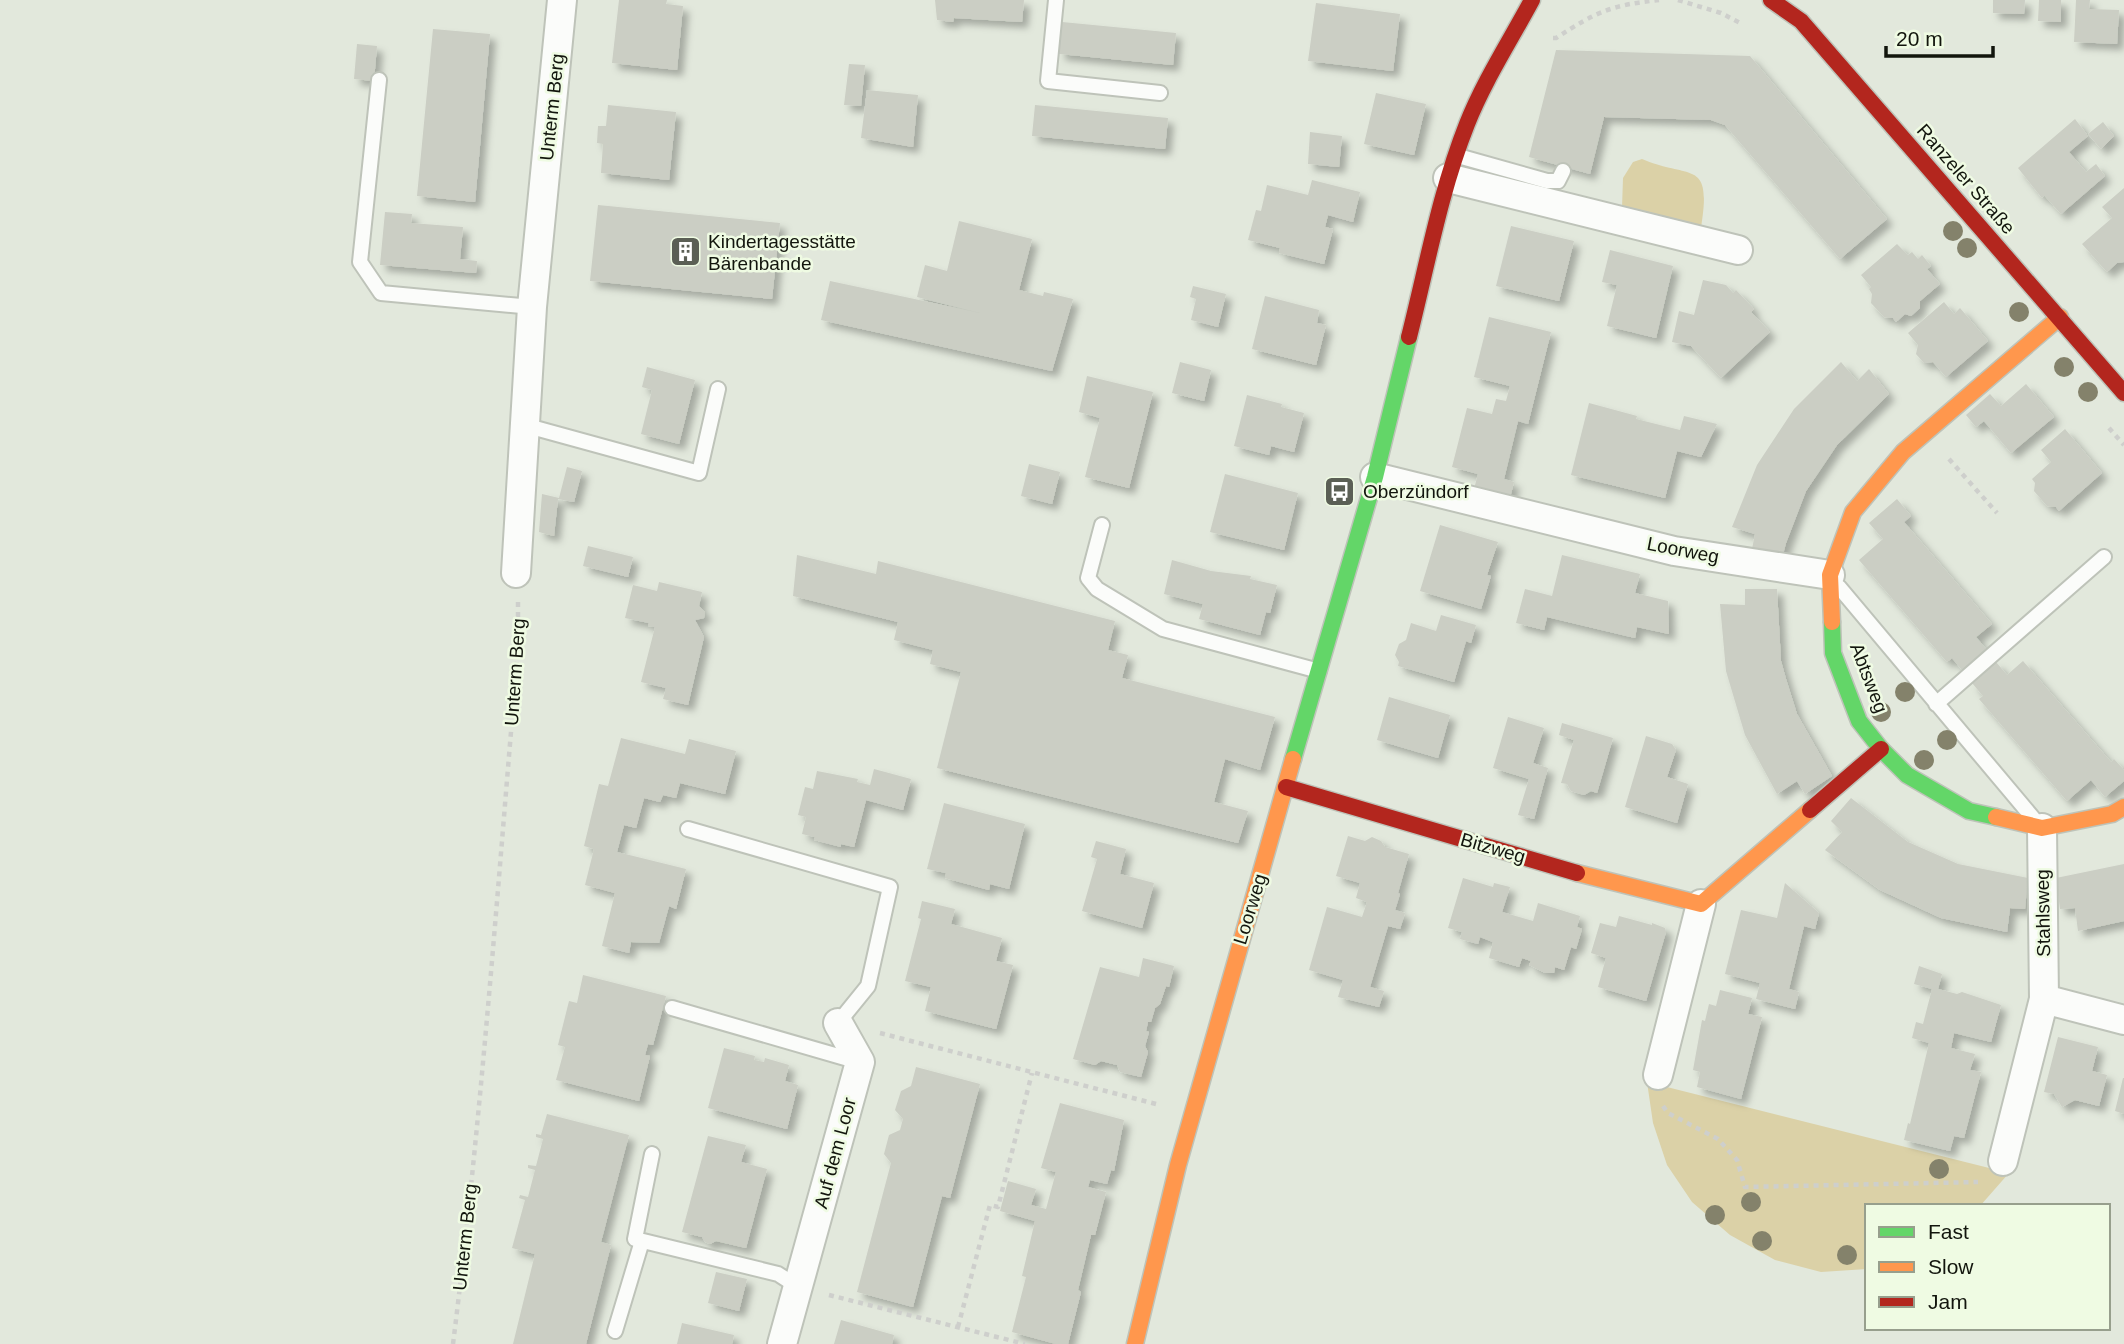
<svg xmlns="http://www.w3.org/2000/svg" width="2124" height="1344" font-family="Helvetica,sans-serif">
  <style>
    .green { fill: #dbd1a7 }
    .building { fill: #cbcec4; filter: url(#shadow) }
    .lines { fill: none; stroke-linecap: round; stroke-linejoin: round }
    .lane-casing { stroke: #bec3b9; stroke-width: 18 }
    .street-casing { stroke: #bec3b9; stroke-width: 32 }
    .fast-casing { stroke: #bec3b9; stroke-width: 19 }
    .slow-casing { stroke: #bec3b9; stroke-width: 19 }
    .jam-casing { stroke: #bec3b9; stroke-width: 19 }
    .path { stroke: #cecfcc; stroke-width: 4.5; stroke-dasharray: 5 5; stroke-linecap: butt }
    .lane { stroke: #fbfcfa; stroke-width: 14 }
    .street { stroke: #fbfcfa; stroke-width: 28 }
    .fast { stroke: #63d668; stroke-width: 16 }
    .slow { stroke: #ff974d; stroke-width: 16 }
    .jam { stroke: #b3261e; stroke-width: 16 }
    .tree { fill: #84826b }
    .labels { text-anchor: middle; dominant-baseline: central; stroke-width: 5; stroke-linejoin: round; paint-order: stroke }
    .street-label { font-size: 19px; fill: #12150d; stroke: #effbe3 }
    .poi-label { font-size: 19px; fill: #12150d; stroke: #effbe3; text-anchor: start }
  </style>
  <defs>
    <filter id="shadow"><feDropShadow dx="6" dy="6" stdDeviation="3.5" flood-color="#0004"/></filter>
  </defs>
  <rect width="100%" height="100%" fill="#e2e8dc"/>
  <path class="green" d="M1642 159C1692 180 1712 158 1701 228L1622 208 1623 178 1633 162Z
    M1647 1082 2009 1173 1980 1206H1867V1269L1821 1272 1775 1260 1730 1235 1692 1202 1667 1165 1653 1123Z"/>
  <path class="building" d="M619 0H667L666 4 683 6 677 70 612 63Z
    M935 0H1024L1022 22 954 18 953 22 937 20Z
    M1993 0H2025L2024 14 1993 13Z
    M2039 0H2061V22L2038 21Z
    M2076 0H2090L2089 9 2119 10 2117 44 2074 42Z
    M1316 3 1400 14 1393 71 1308 61Z
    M1062 22 1176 33 1173 65 1059 54Z
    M433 29 490 34 475 202 417 196Z
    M357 44 377 46 374 81 354 79Z
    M1556 50 1750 56 1887 219 1840 259 1725 125 1711 120 1604 117 1590 174 1529 157Z
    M849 64 865 65 861 106 844 105Z
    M867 90 918 95 913 147 861 138Z
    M1376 93 1426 104 1414 155 1364 144Z
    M608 105 676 112 669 180 601 173 603 144 597 143 598 126H606Z
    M1035 105 1168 118 1165 149 1032 136Z
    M2075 119 2088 136 2069 152 2086 172 2096 164 2105 176 2061 214 2044 195 2042 198 2018 168Z
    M2103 122 2114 136 2101 149 2088 134Z
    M1310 132 1342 136 1339 167 1308 164Z
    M1312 180 1360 192 1353 222 1328 215 1325 227 1333 229 1324 264 1279 253 1280 248 1248 240 1256 210 1261 211 1267 185 1308 195Z
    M2124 188V262L2117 263 2107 272 2082 244 2112 218 2102 207Z
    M598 205 780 223 772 299 590 281Z
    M385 212 412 214 411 223 463 227 460 259 477 261 476 273 380 265Z
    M959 221 1032 239 1019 290 1043 296 1044 292 1073 299 1052 371 821 320 830 281 980 313 917 297 925 265 947 271Z
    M1511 226 1574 241 1559 301 1496 286Z
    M1897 244 1908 255 1912 252 1918 259 1922 255 1931 266 1927 269 1940 284 1920 301V308L1911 316 1905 314 1896 322 1893 318 1884 317 1871 303 1872 294 1869 289 1871 287 1861 275Z
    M1610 250 1673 266 1656 338 1607 326 1617 285 1602 282Z
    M1703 280 1726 285 1733 293 1736 290 1754 309 1751 312 1770 332 1721 378 1691 346 1672 342 1679 311 1694 315Z
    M1193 286 1226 294 1218 327 1191 320 1196 299 1190 297Z
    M1265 296 1319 310 1317 323 1326 325 1316 365 1252 349Z
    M1944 302 1954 314 1960 308 1988 341 1946 377 1933 362 1924 363 1916 354 1918 345 1908 333Z
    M1489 317 1551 332 1528 424 1518 421 1504 479 1514 482 1510 498 1474 489 1478 474 1452 467 1467 408 1492 414 1496 399 1506 401 1510 386 1474 377Z
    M1180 362 1211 370 1204 401 1172 393Z
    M1841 362 1857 381 1869 369 1889 394 1837 445 1806 491 1786 543 1782 558 1752 549 1755 534 1732 527 1757 465 1794 409Z
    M647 367 695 380 679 444 641 434 652 390 642 387Z
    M1087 376 1153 392 1129 488 1085 477 1100 418 1079 412Z
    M2026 384 2054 417 2011 453 1984 421 1976 427 1966 415 1990 394 2001 406Z
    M1247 395 1282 404 1281 407 1304 413 1294 452 1271 446 1269 455 1234 446Z
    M1589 403 1637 416 1636 419 1680 430 1684 416 1717 424 1701 457 1677 451 1665 498 1571 475Z
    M2065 429 2102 473 2059 511 2056 507 2047 506 2034 491 2035 483 2032 479 2051 462 2041 450Z
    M1029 464 1060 472 1052 504 1021 496Z
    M567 467 582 471 574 502 558 499 554 536 539 532 542 494 559 498Z
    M1225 474 1298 493 1284 550 1210 532Z
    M1897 499 1911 516 1904 522 1992 624 1976 637 1986 649 1962 670 1952 658 1947 662 1859 560 1883 539 1869 523Z
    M1440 525 1498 542 1487 575 1491 576 1481 609 1420 591Z
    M588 546 633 557 628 577 583 566Z
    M797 555 876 574 878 561 1115 621 1108 650 1128 655 1122 678 1275 717 1260 770 1225 759 1214 802 1248 811 1238 843 937 768 961 672 930 664 933 650 894 640 898 622 793 596Z
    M1562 555 1640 574 1635 593 1668 601 1669 634 1637 627 1635 638 1547 617 1544 630 1516 623 1525 589 1552 596Z
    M1172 560 1211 571 1251 576 1250 579 1277 585 1270 613 1266 612 1260 635 1199 619 1203 604 1164 594Z
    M659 582 702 592 699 606 705 612 704 618 695 620 704 637 688 705 663 699 666 688 641 682 655 627 648 626 649 623 625 618 633 585 657 591Z
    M1745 589H1777L1781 661 1786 679 1797 714 1832 776 1805 794 1797 781 1777 794 1745 735 1726 671 1720 604 1745 605Z
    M1441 615 1476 625 1471 643 1466 641 1454 682 1398 666 1399 662 1395 655 1399 644 1406 640 1411 623 1436 631Z
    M2023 661 2111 762 2114 759 2124 770V781L2105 797 2091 780 2067 801 1979 699 1983 696 1972 683 1996 662 2007 675Z
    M1389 697 1450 715 1438 758 1377 740Z
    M1508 717 1544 728 1533 763 1548 768 1534 819 1518 815 1529 779 1493 768Z
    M1562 723 1613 738 1597 793 1591 791 1584 795 1571 791 1567 784 1561 783 1574 740 1559 735Z
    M1646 736 1672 744 1676 750 1667 777 1688 784 1677 823 1625 807Z
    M621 738 685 754 689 739 736 751 725 794 680 783 676 798 663 795 660 802 644 798 636 828 624 825 617 852 686 869 676 909 669 906 659 943 631 942 629 953 602 946 615 893 585 885 594 849 584 846 591 817 599 784 608 786Z
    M874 769 911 779 903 810 866 800 854 847 841 844V847L814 840 815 837 802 834 806 817 798 815 805 787 813 789 817 771 858 779 857 782 870 785Z
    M1851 798 1908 842 1958 864 2028 878 2025 909 2010 908 2007 932 1941 918 1880 890 1825 850 1842 832 1831 821Z
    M944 803 1025 824 1009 889 990 884 989 890 945 878 946 873 927 869Z
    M1348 836 1365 841 1372 837 1381 841 1385 847 1409 854 1398 893 1400 894 1395 910 1405 913 1400 929 1388 926 1370 987 1384 991 1379 1007 1338 997 1343 980 1309 970 1327 907 1362 917 1367 902 1356 898 1360 883 1336 876Z
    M1096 841 1126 849 1120 874 1154 883 1142 928 1082 911 1097 859 1091 857Z
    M2124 864V921L2078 931 2075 908 2060 909 2056 878Z
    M1463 878 1493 887 1494 883 1510 887 1502 912 1533 921 1538 903 1580 916 1577 927 1582 929 1576 949 1571 947 1564 970 1555 967 1554 973H1545L1529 965 1531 961 1522 958 1519 967 1489 958 1493 942 1480 937 1478 944 1460 939 1462 932 1448 928Z
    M1785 883 1819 913 1815 929 1804 926 1789 989 1799 992 1795 1009 1756 999 1760 983 1725 974 1741 910 1777 918Z
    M922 901 955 909 951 924 1002 938 996 961 1013 965 996 1029 925 1011 931 987 905 981 921 919 918 918Z
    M1619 916 1652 925V923L1665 928 1666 932 1646 1001 1598 987 1606 958 1591 953 1600 923 1616 927Z
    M1143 958 1174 966 1169 987 1166 986 1160 1004 1155 1008 1151 1022H1148L1146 1031 1149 1032 1145 1046 1148 1052 1141 1077 1120 1072 1117 1065 1101 1061 1095 1065 1073 1059 1100 967 1139 977Z
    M1919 966 1942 974 1938 989 1957 994 1962 992 2001 1005 1991 1042 1954 1033 1951 1048 1975 1054 1970 1070 1981 1072 1964 1138 1954 1136 1950 1151 1904 1140 1908 1123 1910 1124 1929 1043 1912 1038 1916 1022 1923 1024 1932 989 1914 984Z
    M583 975 666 996 653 1045 648 1044 645 1055 650 1056 639 1101 556 1080 565 1047 558 1045 569 1001 577 1003Z
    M1720 990 1752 998 1748 1014 1762 1017 1741 1099 1697 1087 1700 1072 1693 1070 1702 1020 1705 1021 1709 1004 1716 1006Z
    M2058 1037 2098 1047 2092 1071 2107 1075 2099 1106 2075 1100 2062 1107 2054 1094 2044 1092Z
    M724 1048 755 1056 754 1060 764 1062 765 1058 789 1065 785 1081 798 1085 787 1129 708 1108Z
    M916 1067 980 1084 950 1198 942 1196 913 1307 857 1292 891 1163 884 1154 889 1135 900 1130 903 1119 895 1110 901 1091 911 1086Z
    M2123 1078H2124V1114L2115 1111Z
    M1060 1103 1124 1120 1114 1171 1111 1170 1107 1184 1090 1180 1088 1187 1106 1192 1095 1235H1091L1078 1290 1081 1292 1068 1344H1056L1012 1332 1026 1277 1022 1276 1035 1221 1000 1211 1008 1181 1036 1189 1031 1205 1046 1209 1056 1172 1041 1168Z
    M547 1114 629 1135 601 1242 611 1245 586 1344H513L535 1254 512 1248 525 1200 519 1198 520 1195 528 1197 535 1170 528 1168V1165L536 1166 543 1139 536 1137V1134L541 1135Z
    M708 1136 746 1145 741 1162 767 1169 746 1248 716 1241 710 1244 705 1242 702 1237 682 1232Z
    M716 1272 747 1279 739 1311 708 1303Z
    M841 1320 894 1335 892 1344H834Z
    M682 1323 734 1335 732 1344H677Z"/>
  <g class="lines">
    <defs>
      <path id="lane" d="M1056 0 1048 81 1160 93
        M379 80 360 262 381 293 532 307
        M1458 156 1547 181H1558L1563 171
        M524 425 699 473 718 389
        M1102 525 1088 578 1097 589 1163 629 1319 671
        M1839 587 2033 818
        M1936 704 2104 557
        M688 829 890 887 868 986 838 1023
        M672 1008 859 1062
        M652 1154 635 1239 778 1274 798 1287
        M615 1331 642 1241"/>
      <path id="street" d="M1448 178 1738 250
        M1375 477 1674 551 1830 575
        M516 573 532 307 562 0
        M2042 828 2044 999
        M1658 1075 1701 904
        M2003 1161 2044 999 2124 1020
        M782 1344 860 1062 838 1023"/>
      <path id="fast" d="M1832 622 1833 653 1859 721 1881 749 1907 775 1969 811 1996 817
        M1293 759 1375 477 1409 337"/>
      <path id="slow" d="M1832 622 1830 575 1853 512 1903 452 2060 317
        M1996 817 2042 828 2112 814 2124 807
        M1577 873 1701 904 1810 810
        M1135 1344 1178 1165 1293 759"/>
      <path id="jam" d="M1771 0 1801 21 2124 393
        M1409 337C1427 266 1440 192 1467 124 1484 81 1510 41 1532 0
        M1286 787 1577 873
        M1810 810 1881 749"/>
    </defs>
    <use href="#lane" class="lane-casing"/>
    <use href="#street" class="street-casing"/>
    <use href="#fast" class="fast-casing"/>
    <use href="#slow" class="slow-casing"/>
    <use href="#jam" class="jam-casing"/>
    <path class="path" d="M1678 0 1721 13 1742 24
      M1553 38H1556C1596 12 1611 5 1659 0
      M2109 428 2124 445
      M1949 459 1997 513
      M880 1033 1156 1104
      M1663 1106 1668 1113 1718 1139 1737 1160 1745 1187 1978 1182
      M829 1295 1025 1344
      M958 1327 990 1205 998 1207 1032 1073
      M453 1344C482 1113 498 881 518 649V602"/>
    <use href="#lane" class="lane"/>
    <use href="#street" class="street"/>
    <use href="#fast" class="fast"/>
    <use href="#slow" class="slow"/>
    <use href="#jam" class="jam"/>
  </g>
  <g class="tree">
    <circle cx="1953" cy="231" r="10"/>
    <circle cx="1967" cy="248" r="10"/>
    <circle cx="2019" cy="312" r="10"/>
    <circle cx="2064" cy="367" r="10"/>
    <circle cx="2088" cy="392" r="10"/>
    <circle cx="1905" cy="692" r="10"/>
    <circle cx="1881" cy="712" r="10"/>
    <circle cx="1947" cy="740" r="10"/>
    <circle cx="1924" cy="760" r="10"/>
    <circle cx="1939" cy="1169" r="10"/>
    <circle cx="1751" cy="1202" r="10"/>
    <circle cx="1715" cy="1215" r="10"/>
    <circle cx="1762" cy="1241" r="10"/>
    <circle cx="1847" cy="1255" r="10"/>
  </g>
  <defs>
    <symbol id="building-square" viewBox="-11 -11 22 22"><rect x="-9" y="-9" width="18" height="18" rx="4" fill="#5b5f55" stroke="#effbe3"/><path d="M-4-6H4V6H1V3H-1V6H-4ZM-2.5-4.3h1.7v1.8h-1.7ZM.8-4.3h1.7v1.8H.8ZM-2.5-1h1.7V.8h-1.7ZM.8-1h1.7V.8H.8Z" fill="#fff"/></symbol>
    <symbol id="bus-square" viewBox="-11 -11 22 22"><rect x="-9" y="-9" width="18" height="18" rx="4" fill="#5b5f55" stroke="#effbe3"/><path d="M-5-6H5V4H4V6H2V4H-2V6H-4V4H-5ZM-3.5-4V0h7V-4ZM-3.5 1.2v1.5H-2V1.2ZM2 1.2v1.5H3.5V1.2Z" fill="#fff"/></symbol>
  </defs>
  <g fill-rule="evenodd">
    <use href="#building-square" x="668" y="234" width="35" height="35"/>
    <use href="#bus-square" x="1322" y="474" width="35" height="35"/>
  </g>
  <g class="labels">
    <g class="street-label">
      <text transform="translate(552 107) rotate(-84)">Unterm Berg</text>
      <text transform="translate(1966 179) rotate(49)">Ranzeler Straße</text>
      <text transform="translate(1683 550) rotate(11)">Loorweg</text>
      <text transform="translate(515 672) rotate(-86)">Unterm Berg</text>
      <text transform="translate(1869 678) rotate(69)">Abtsweg</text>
      <text transform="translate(1493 848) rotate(16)">Bitzweg</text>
      <text transform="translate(1250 909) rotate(-73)">Loorweg</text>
      <text transform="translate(2043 913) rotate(-91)">Stahlsweg</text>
      <text transform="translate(835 1153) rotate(-75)">Auf dem Loor</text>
      <text transform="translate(465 1237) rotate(-84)">Unterm Berg</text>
    </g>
    <g class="poi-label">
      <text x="708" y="241">Kindertagesstätte<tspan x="708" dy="22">Bärenbande</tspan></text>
      <text x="1363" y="491">Oberzündorf</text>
    </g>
  </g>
  <rect x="1865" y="1204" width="245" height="126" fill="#effbe3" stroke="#979f8d" stroke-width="2"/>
  <rect x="1879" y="1227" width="35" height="10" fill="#63d668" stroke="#979f8d" stroke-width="2"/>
  <text x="1928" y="1239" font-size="21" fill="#12150d">Fast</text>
  <rect x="1879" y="1262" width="35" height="10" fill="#ff974d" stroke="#979f8d" stroke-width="2"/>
  <text x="1928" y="1274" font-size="21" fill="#12150d">Slow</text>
  <rect x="1879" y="1297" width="35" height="10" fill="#b3261e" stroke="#979f8d" stroke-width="2"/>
  <text x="1928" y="1309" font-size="21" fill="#12150d">Jam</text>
  <path d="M1886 46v10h107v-10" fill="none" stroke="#12150d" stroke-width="3.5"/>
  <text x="1896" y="46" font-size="21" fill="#12150d" stroke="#effbe3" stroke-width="5" paint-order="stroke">20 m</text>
</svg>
